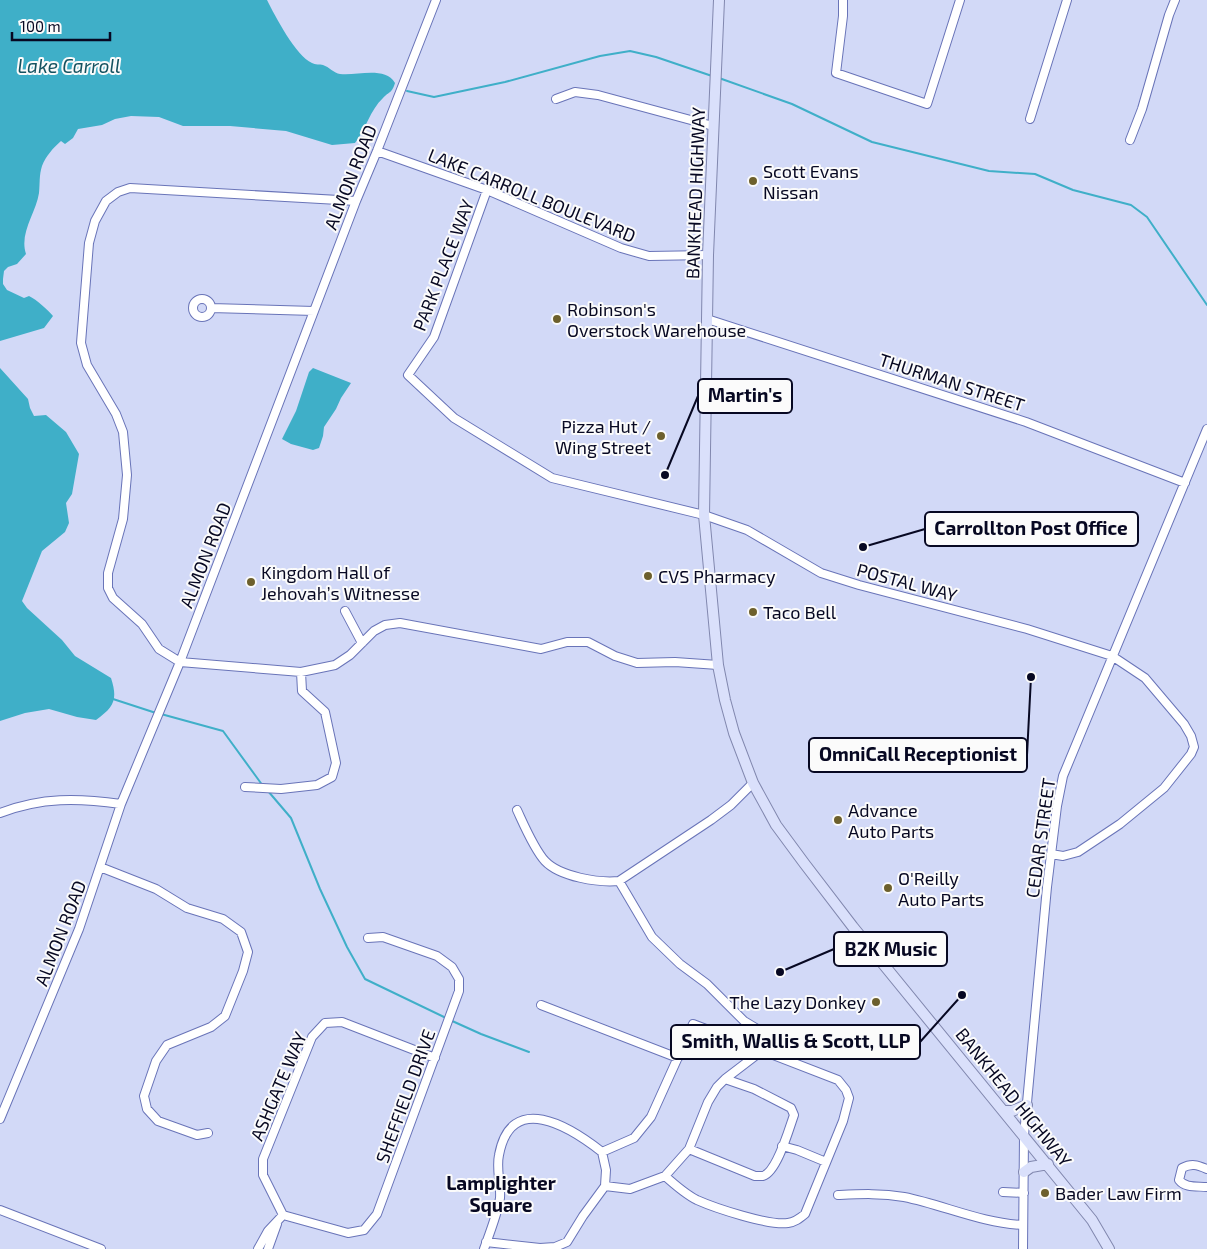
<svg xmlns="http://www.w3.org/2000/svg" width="1207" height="1249" font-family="'Exo 2',sans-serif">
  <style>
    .water { fill: #3fafc8 }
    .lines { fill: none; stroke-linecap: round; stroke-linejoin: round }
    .stream { stroke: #3fafc8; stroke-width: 2 }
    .minor-casing { stroke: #6974b8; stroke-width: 10 }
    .major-casing { stroke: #8187ae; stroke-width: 12 }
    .minor { stroke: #fff; stroke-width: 8 }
    .major { stroke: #dae0fb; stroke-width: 10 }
    .poi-dot { fill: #6d602d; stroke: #fbfbfb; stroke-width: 2 }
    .labels { text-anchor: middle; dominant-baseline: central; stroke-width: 4; stroke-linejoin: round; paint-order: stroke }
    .poi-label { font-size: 18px; fill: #070822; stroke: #fbfbfb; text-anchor: start }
    .street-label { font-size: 18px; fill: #070822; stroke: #fbfbfb }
    .water-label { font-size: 19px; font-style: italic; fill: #145260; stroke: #fbfbfb }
    .neighbourhood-label { font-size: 19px; font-weight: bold; fill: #070822; stroke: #fbfbfb }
    .leader { fill: none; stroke: #070822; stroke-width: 2 }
    .callout-dot { fill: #070822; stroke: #fbfbfb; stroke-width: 2 }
    .callout { fill: #fbfbfb; stroke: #070822; stroke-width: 2 }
    .callout-label { font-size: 19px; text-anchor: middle; font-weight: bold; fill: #070822 }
  </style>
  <rect width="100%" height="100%" fill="#d2d9f7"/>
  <path class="water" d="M0 0H267C275 16 296 56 312 63 315 65 320 64 323 65 329 67 334 73 340 74 357 76 385 66 395 83 392 93 390 91 383 98 370 110 366 129 355 143L332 145 286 131 230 126H183L159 117 131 116 115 119 102 125 78 129 73 138 65 144 61 141C53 148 46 156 42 166 39 175 40 184 39 193 36 213 19 233 26 254L17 264 8 267 4 271 3 279V284L7 290 24 298 29 296C37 300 47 309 53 316L44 328 0 341Z
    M0 368 28 399 30 408 34 416 46 415 66 432 79 454 72 494 66 503 69 523 65 532 42 551 22 601 27 608 62 640 75 656 111 678C118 700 114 707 96 720L77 717 49 709 25 713 0 721Z
    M313 368 351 383 341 398 336 409 324 427 323 436 319 448 313 450 291 444 282 439 296 411 309 372Z"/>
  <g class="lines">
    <path class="stream" d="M719 78 792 104 872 142 989 171 1035 174 1073 190 1131 205 1147 217 1207 305
      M407 91 434 97 505 82 600 56 630 51 656 57 712 76
      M113 699 156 713
      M161 714 223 731 263 786
      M268 791 291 818 320 889 347 947 365 979 446 1018
      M450 1020 481 1034 529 1052"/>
    <defs>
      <path id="minor" d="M843 0V16L836 73 927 104 960 0
        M556 99 575 92 598 95 713 126
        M1030 119 1067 0
        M1130 140 1142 109 1169 15 1175 0
        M377 151 487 190 621 248 649 256 708 255
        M487 190 434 337 408 375 454 418 552 478 704 515 747 530 821 573 859 585 1027 629 1112 656 1145 678 1184 724 1191 736 1194 747 1191 754 1164 788 1120 824 1078 852 1063 856 1051 854
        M356 201 130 188 118 192 106 201 95 221 89 243 81 343 87 365 116 414 123 432 127 475 123 519 108 573V588L113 598 142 624 159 649 180 662 301 672 335 665 350 655 374 631 385 625 400 623 541 649 567 642H588L615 656 637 663 675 662 718 665
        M193 308a9 9 0 1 1 18 0a9 9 0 1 1-18 0Z
        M211 308 314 311
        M707 319 1026 422 1185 483
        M345 611 362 643
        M245 787 281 789 317 785 332 777 336 763 325 712 302 691 301 672
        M517 810C524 825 534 849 545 861 560 877 599 883 619 881L711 820 731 805 753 783
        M0 813C42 797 78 798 121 804
        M100 867 156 889 187 908 223 919 241 932 248 952 243 971 225 1016 211 1027 167 1045 156 1061 144 1096 147 1109 158 1121 197 1135 208 1133
        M619 881 652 937 680 964 707 984 744 1021 764 1033
        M541 1005 678 1058
        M0 1119 79 929 121 804 180 662 356 201 377 151 436 0
        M782 1146 797 1150 826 1162
        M689 1149 755 1176C757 1176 760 1176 763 1176 777 1172 789 1129 794 1115L791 1108 754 1089 725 1079
        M602 1152 634 1138 651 1117 693 1024 838 1080 846 1090 849 1098 843 1121 805 1214C799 1219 795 1222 788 1223 769 1226 715 1208 697 1200 685 1194 675 1185 665 1176
        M1207 1169C1197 1165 1192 1163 1182 1168L1179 1180C1185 1188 1197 1186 1207 1187
        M605 1186 630 1189 665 1176 689 1149 708 1102 717 1087 725 1079 763 1050
        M1003 1192 1024 1193
        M838 1195C861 1194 881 1193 904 1197 944 1205 981 1223 1023 1225
        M0 1210 101 1249
        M283 1215 263 1175V1159L312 1037 325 1023 342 1022 435 1058
        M258 1249 268 1231 283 1215 348 1233 364 1230 377 1214 459 991V979L452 967 437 956 383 937 368 938
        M268 1249 277 1224
        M484 1249C489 1235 498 1212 500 1198 501 1184 496 1169 499 1155 511 1091 569 1126 602 1152L606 1170 605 1186 583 1216 567 1242 555 1247 540 1248 486 1242
        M1023 1249 1024 1135 1047 887 1057 806 1063 776 1207 429"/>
      <path id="major" d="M719 0 708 255 704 515 718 665 725 700 734 733 753 783 776 825 804 863 853 927 1092 1220 1109 1249
        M1005 1111H1012L1027 1105
        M1024 1172 1031 1167 1048 1164"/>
    </defs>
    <use href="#minor" class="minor-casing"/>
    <use href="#major" class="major-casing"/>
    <use href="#minor" class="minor"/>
    <use href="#major" class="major"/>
  </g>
  <g class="poi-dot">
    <circle cx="753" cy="181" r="5"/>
    <circle cx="557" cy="319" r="5"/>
    <circle cx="661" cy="436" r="5"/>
    <circle cx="648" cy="576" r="5"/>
    <circle cx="251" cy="582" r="5"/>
    <circle cx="753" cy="612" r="5"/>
    <circle cx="838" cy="820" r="5"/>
    <circle cx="888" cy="888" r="5"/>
    <circle cx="876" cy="1002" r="5"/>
    <circle cx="1045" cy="1193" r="5"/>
  </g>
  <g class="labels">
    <g class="poi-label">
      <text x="763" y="171">Scott Evans<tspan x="763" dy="21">Nissan</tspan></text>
      <text x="567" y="309">Robinson's<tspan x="567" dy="21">Overstock Warehouse</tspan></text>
      <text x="651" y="426" text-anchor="end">Pizza Hut /<tspan x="651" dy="21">Wing Street</tspan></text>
      <text x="261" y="572">Kingdom Hall of<tspan x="261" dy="21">Jehovah’s Witnesse</tspan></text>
      <text x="658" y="576">CVS Pharmacy</text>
      <text x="763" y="612">Taco Bell</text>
      <text x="848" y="810">Advance<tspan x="848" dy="21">Auto Parts</tspan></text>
      <text x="898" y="878">O'Reilly<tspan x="898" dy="21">Auto Parts</tspan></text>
      <text x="866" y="1002" text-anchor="end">The Lazy Donkey</text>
      <text x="1055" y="1193">Bader Law Firm</text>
    </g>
    <g class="street-label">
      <text transform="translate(350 177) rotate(-68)">ALMON ROAD</text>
      <text transform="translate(695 193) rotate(-88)">BANKHEAD HIGHWAY</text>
      <text transform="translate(532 195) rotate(22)">LAKE CARROLL BOULEVARD</text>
      <text transform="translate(443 265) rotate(-69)">PARK PLACE WAY</text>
      <text transform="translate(952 382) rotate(18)">THURMAN STREET</text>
      <text transform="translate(205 555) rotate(-69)">ALMON ROAD</text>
      <text transform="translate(907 582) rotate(15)">POSTAL WAY</text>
      <text transform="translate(1040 838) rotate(-82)">CEDAR STREET</text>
      <text transform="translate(60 933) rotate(-69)">ALMON ROAD</text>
      <text transform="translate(278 1086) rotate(-67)">ASHGATE WAY</text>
      <text transform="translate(405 1096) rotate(-70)">SHEFFIELD DRIVE</text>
      <text transform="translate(1014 1097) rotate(51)">BANKHEAD HIGHWAY</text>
    </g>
    <g class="water-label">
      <text x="69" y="65">Lake Carroll</text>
    </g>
    <g class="neighbourhood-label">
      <text x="501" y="1182">Lamplighter<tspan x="501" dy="22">Square</tspan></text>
    </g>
  </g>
  <path class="leader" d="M665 475L698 396M863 547L925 529M1031 677L1027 755M780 972L834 949M962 995L920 1042"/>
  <g class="callout-dot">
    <circle cx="665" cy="475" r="5"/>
    <circle cx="863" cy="547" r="5"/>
    <circle cx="1031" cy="677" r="5"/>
    <circle cx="780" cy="972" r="5"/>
    <circle cx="962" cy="995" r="5"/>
  </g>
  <g class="callout">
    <rect x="698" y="379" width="94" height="34" rx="5"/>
    <rect x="925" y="512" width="213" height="34" rx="5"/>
    <rect x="809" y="738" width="218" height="34" rx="5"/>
    <rect x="834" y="932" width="113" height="34" rx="5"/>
    <rect x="671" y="1025" width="249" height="34" rx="5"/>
  </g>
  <g class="callout-label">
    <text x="745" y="402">Martin's</text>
    <text x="1031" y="535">Carrollton Post Office</text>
    <text x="918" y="761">OmniCall Receptionist</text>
    <text x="891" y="956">B2K Music</text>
    <text x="796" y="1048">Smith, Wallis &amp; Scott, LLP</text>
  </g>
  <path d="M12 32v8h98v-8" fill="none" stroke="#070822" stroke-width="2.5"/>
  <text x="20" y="32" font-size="15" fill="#070822" stroke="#fbfbfb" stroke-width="4" paint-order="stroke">100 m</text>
</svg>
